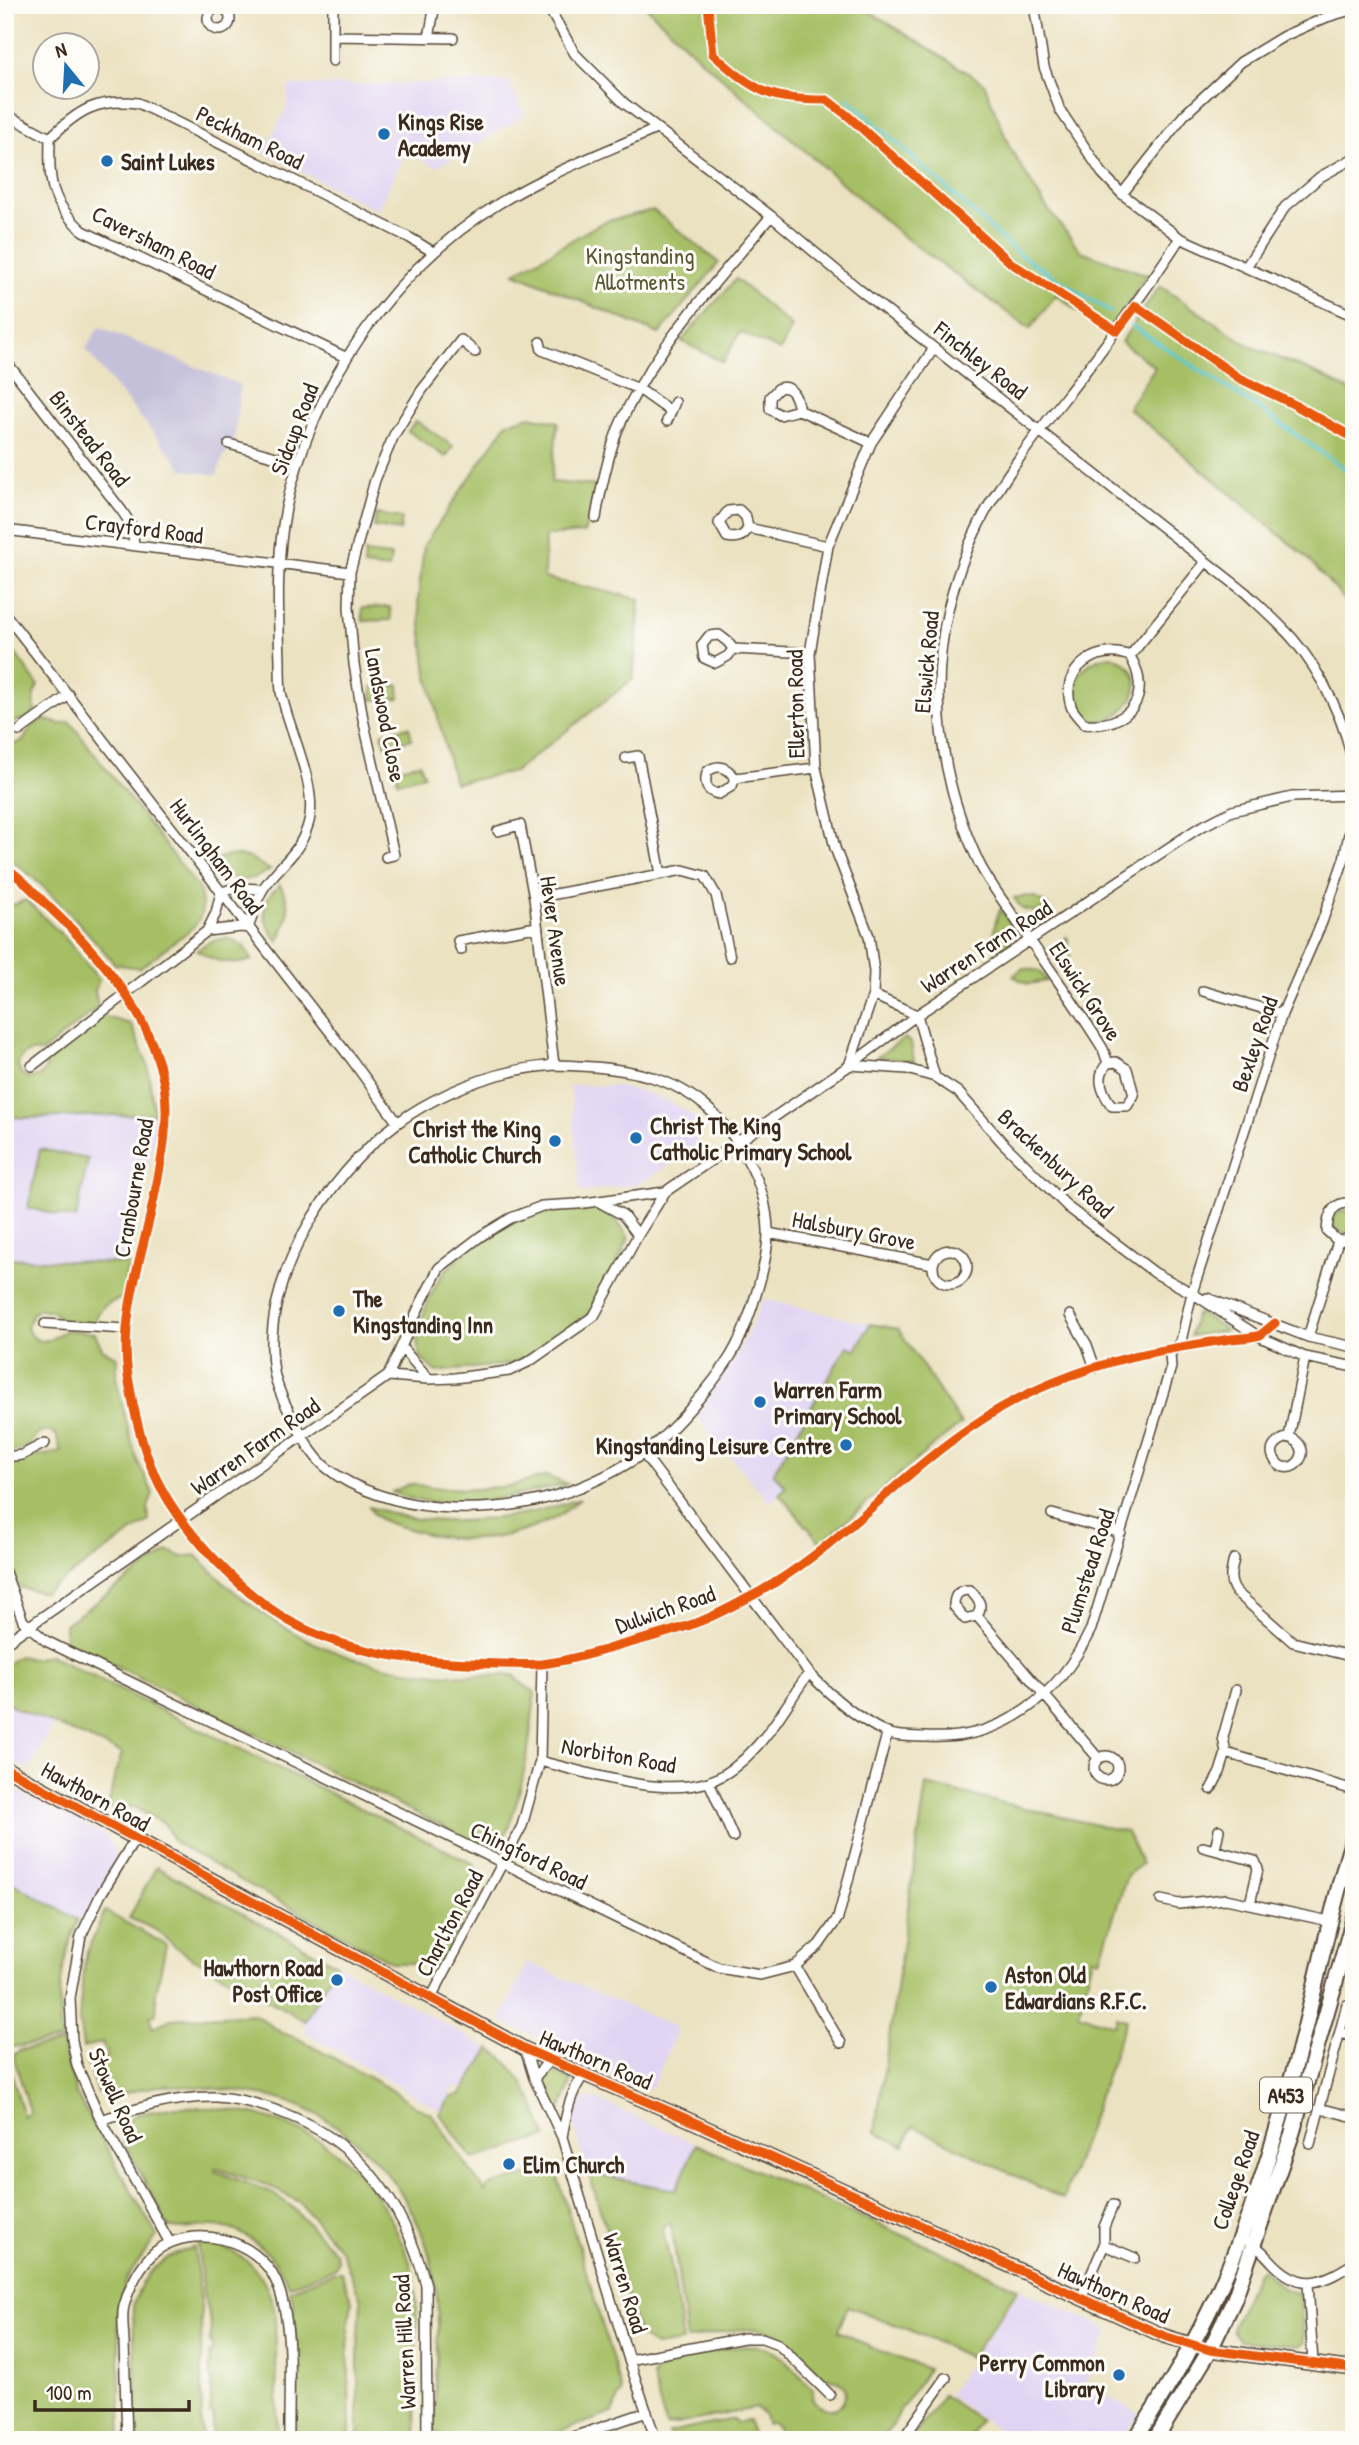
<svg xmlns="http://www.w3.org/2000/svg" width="1359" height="2445" font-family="'Patrick Hand',sans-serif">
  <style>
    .built { fill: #e1d4f3 }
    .industrial { fill: #c5c0da }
    .green { fill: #a6bf65; stroke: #707442; stroke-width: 2 }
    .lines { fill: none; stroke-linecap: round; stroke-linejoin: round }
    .stream { stroke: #5bc8d2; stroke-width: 3.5 }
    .minor-casing { stroke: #554636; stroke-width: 12 }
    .tertiary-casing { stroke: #554636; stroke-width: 16 }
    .primary-casing { stroke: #554636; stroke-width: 18 }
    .minor { stroke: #fff; stroke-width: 9 }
    .tertiary { stroke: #fff; stroke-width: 12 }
    .primary { stroke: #fff; stroke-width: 14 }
    .cycleway-casing { stroke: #fdfcf7; stroke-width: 13 }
    .cycleway { stroke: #e8590c; stroke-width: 9 }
    .poi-dot { fill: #1f6fb2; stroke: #fdfcf7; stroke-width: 2.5 }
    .labels { text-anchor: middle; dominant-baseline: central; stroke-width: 6; stroke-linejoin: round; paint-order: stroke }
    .shield { fill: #fdfcf7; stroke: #75695f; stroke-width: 2 }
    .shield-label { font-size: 21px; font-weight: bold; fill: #3b2a1e }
    .poi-label { font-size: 23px; font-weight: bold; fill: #3b2a1e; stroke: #fdfcf7; text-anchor: start }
    .street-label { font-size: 23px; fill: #3b2a1e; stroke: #fdfcf7 }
    .park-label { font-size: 23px; fill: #5b5733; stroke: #fdfcf7 }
  </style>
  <rect width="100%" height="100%" fill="#fdfcf7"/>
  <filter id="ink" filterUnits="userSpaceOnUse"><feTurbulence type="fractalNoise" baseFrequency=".0143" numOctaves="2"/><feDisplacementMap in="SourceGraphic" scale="14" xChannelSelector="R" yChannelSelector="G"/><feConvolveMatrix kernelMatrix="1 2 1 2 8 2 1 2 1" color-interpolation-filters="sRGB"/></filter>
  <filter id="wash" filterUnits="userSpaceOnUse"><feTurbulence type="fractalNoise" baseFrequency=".00686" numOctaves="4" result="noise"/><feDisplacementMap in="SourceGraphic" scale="28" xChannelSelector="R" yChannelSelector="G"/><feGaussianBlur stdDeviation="1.57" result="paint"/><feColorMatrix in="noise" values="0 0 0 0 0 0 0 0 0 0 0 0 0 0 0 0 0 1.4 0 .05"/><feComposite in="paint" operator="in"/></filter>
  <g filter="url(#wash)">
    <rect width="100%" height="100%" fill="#ebe2c1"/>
    <path class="built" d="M509 81 525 115 437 167 406 152 377 210 264 153 287 107 288 86Z
      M570 1085 615 1086 651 1094 669 1102 686 1111 701 1123 697 1135V1147L639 1184 580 1192Z
      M154 1114 155 1131 128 1264 5 1258V1116L24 1118Z
      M764 1299 870 1324 856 1350 847 1346 791 1441 786 1488 770 1503 696 1416 735 1358Z
      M5 1698 36 1717 53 1724 29 1770 5 1759Z
      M5 1785 106 1835 114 1848 115 1861 86 1917 78 1920 8 1882 5 1887Z
      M527 1962 675 2027 676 2034 651 2089 501 2021Z
      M336 1964 490 2049 466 2091 455 2086 441 2111 306 2033 305 2021Z
      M594 2098 696 2144 676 2190 589 2174 571 2116 575 2107 584 2099Z
      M1020 2289 1110 2330 1085 2383 1139 2414 1122 2440H1012L948 2395Z"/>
    <path class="industrial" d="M99 327 240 385 234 447 224 455 217 475 184 470 103 372 86 349Z"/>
    <path class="green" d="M644 5H859L984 83 1010 148 1044 204 1081 251 1147 275 1109 334 1056 295 1030 329 900 234 699 58Z
      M653 210 719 263 659 334 515 273 603 222Z
      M736 279 792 327 780 351 740 332 723 362 681 341Z
      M1160 286 1250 346 1322 376 1354 393V610L1305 556 1128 408 1155 367 1121 342Z
      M530 416 558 422 551 482 598 486 584 533 545 536 544 578 640 599 633 679 514 772 454 783 427 673 418 600 424 545 507 423Z
      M416 421 453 446 446 457 408 431Z
      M376 514 402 518 400 531 374 527Z
      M365 553 391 556 389 569 364 566Z
      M390 607 391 620 363 621 362 608Z
      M5 639 38 685 34 694 35 711 25 719 14 722 6 727C4 735 7 740 14 744L23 741 31 727 43 719 60 724 70 722 199 889C209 922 194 927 171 944 161 952 150 961 139 968L115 964C88 932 41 878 5 857Z
      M1111 656C1177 680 1096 752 1076 706 1065 681 1087 659 1111 656Z
      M399 685 400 698 372 700V687Z
      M409 727 412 739 386 746 382 733Z
      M420 763 424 775 398 782 395 769Z
      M235 855 248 857 270 870C247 885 229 884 213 859Z
      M280 885C293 905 288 922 278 942 262 922 257 903 280 885Z
      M1025 896 1034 897 1048 906 1037 913 1022 909 1014 898Z
      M26 900 67 940 99 980 95 991 98 1007 42 1052C31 1051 22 1051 18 1064 19 1076 28 1080 39 1077L45 1070 47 1060 102 1016 131 1024 148 1066 154 1114 24 1118 5 1116V908Z
      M1000 910C1014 923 1017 939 1002 953 992 937 992 927 1000 910Z
      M1067 937 1070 956 1062 970C1051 959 1054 945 1067 937Z
      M227 938 243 945 252 960C232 967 214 962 197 950L211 941Z
      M1023 968 1039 971 1047 981 1028 984 1013 976Z
      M905 1038 911 1043 914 1061 877 1057Z
      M40 1149 88 1159 76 1219 28 1208Z
      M593 1207 616 1220 629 1238 602 1295 589 1314 530 1355 510 1364 436 1372C430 1366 421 1361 419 1352 412 1332 434 1282 448 1268 465 1250 492 1232 514 1222 540 1210 565 1210 593 1207Z
      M1333 1222a11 11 0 1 1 22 0a11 11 0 1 1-22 0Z
      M5 1258 128 1264 123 1298C108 1303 98 1306 95 1323L63 1321 52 1311 39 1309 32 1314 27 1328 31 1335 39 1341 49 1340 66 1330 95 1333 102 1349 116 1356 117 1360 116 1377 127 1425 137 1460 153 1493 148 1508 149 1521 44 1593 19 1587 16 1584 5 1544V1462L61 1452 56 1434C35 1426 36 1441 23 1449 19 1451 10 1451 5 1452Z
      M1199 1313 1224 1328 1225 1331 1190 1336 1195 1316Z
      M870 1324 898 1329 961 1424 929 1449 821 1543 779 1494 786 1487 773 1473 847 1346 856 1350Z
      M546 1476 567 1484C514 1496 444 1516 392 1492L409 1484 442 1488 476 1489 511 1486Z
      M580 1499C571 1506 563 1514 553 1519 505 1543 455 1545 405 1528 391 1524 376 1521 369 1507 385 1511 401 1517 417 1519 473 1526 527 1516 580 1499Z
      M169 1551 182 1557 196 1555C287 1652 383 1681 514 1675L522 1684 535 1692C530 1745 524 1787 505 1837L488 1841 481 1845 65 1641V1624Z
      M49 1655 474 1864 480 1888 438 1968 425 1963H393L238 1879 174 1842 165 1824 134 1807 108 1808 113 1783 122 1753 13 1707 5 1698V1665L19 1656 34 1659Z
      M926 1785 1127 1832 1142 1864 1127 1875 1100 1959 1093 1957 1079 2014 1114 2025 1116 2017 1126 2020 1063 2199 913 2126 904 2146 875 2132Z
      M156 1867 336 1964 305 2021 182 1952 156 1930 129 1918Z
      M9 1881 78 1920C62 1958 56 1999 62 2040L5 2048V1887Z
      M105 1911 166 1945 155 1998 157 1999 156 2014 150 2015 152 2028 171 2019 254 2014 282 2033 295 2037C326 2054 357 2071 388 2088 402 2095 416 2110 431 2113L485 2192 488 2186 555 2168 621 2387 622 2392 612 2413 537 2440H447L434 2430C434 2379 443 2326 434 2276 420 2190 344 2106 255 2094 224 2089 192 2085 160 2086 145 2087 132 2092 118 2095 112 2096 104 2093 98 2092L87 2063 107 2057 102 2042 83 2048 79 2020 83 1973 87 1952Z
      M62 2043 76 2094 157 2236 127 2278 118 2308 121 2440H5V2060L8 2061 24 2117 30 2112 13 2055 20 2050Z
      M490 2049C520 2068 536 2103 546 2137L473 2159 440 2114 450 2098 461 2094Z
      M549 2070 572 2080 560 2113 556 2112C549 2101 536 2079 549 2070Z
      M177 2107C273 2106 354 2138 396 2230 401 2242 409 2255 412 2269 418 2293 417 2319 416 2344 415 2375 415 2408 416 2440H358V2355L361 2300 341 2250 299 2202 267 2185 215 2168V2171L270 2192 281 2199 291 2206 335 2252 338 2261 335 2268 289 2286C276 2256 247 2228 213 2226 197 2225 185 2232 169 2227L123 2141 129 2129V2120L137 2114Z
      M696 2144 957 2259 1018 2289 971 2358 919 2334 848 2306 838 2331 875 2349 928 2369 901 2409 893 2425 880 2440H783L776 2426 771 2422 766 2424 764 2414 756 2408 666 2426 652 2377 660 2363C688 2357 748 2338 773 2351 788 2359 800 2378 813 2389L812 2398C820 2411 840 2415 845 2397 850 2378 828 2380 821 2375 807 2364 797 2347 782 2337 759 2320 714 2335 687 2339L671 2223 662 2226 673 2275 683 2342 655 2346 639 2336 589 2174 676 2190Z
      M198 2245C241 2244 266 2272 275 2312L278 2440H211L214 2414H210L212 2378H210L209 2353 212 2352V2344L209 2343 211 2327 203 2292Z
      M194 2247 201 2302 202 2440H137L133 2306 142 2283 154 2268 169 2257Z
      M1262 2269 1283 2288 1300 2295 1304 2342 1299 2346 1240 2341 1232 2330 1233 2326 1256 2274Z
      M334 2272H341L352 2301 348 2329 350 2440H297L294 2305 290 2290Z
      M943 2395 980 2420 968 2440H911Z
      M733 2419 737 2423 749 2421 753 2440H671L669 2433Z"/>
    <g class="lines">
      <path class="stream" d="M848 98 1016 252 1110 312
        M1132 326 1255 406 1354 475"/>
    </g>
  </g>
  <g filter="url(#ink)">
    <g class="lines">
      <defs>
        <path id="minor" d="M333 5V61
          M547 5 575 54 624 103 771 216 860 290 1246 593C1262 608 1279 623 1293 639 1322 673 1348 726 1354 771
          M1034 5 1044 67 1060 110 1102 173 1122 194 1180 238 1354 316
          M208 19a11 11 0 1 1 22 0a11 11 0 1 1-22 0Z
          M333 36 453 38
          M429 38 434 10
          M5 114 50 138C49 181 49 201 83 231L345 357
          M50 138C78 110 98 98 138 103L410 238 433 252
          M1122 194 1184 115 1241 62 1284 36 1327 17 1354 9
          M1246 267 1285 207 1320 177 1354 158
          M540 342 542 350 639 389 670 411
          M5 360 122 511 132 526 134 545
          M799 410C797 399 793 384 779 388L770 397V409L780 415 799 410 871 443
          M667 421 675 402
          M229 444 298 463
          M596 518C600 492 609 453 618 429 653 348 716 283 771 216
          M748 528 746 517 739 510 728 511 719 523 727 537C737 539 744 537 748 528L828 546
          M5 530 350 572
          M5 614 352 1060 397 1122
          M733 649 728 642 719 635 709 636 702 645 704 658 715 663 728 656 733 649 810 653
          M1130 656C1154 697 1129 728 1084 724 1080 718 1073 713 1071 706 1059 670 1097 643 1130 656L1205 563
          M19 731 69 695
          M626 758 638 756 661 874
          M735 778 732 786 719 794C706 792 704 784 707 772 718 763 727 767 735 778L816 768
          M498 831 520 825 534 898 554 1065
          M386 857 394 855 363 719 354 664 349 607 350 572 375 480 394 435 422 390 461 340 475 352
          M5 867C22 878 35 893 49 907 101 956 151 1013 164 1085 171 1126 159 1172 151 1212 139 1265 120 1321 128 1376 133 1407 141 1443 153 1471 176 1525 240 1593 291 1622 354 1657 430 1663 501 1664 514 1664 528 1665 541 1664 563 1662 586 1655 608 1649 636 1641 665 1634 693 1624 711 1618 729 1608 746 1599 835 1554 897 1474 980 1421 1025 1391 1082 1369 1134 1356 1166 1349 1198 1344 1231 1339 1239 1338 1252 1338 1260 1335 1265 1332 1270 1327 1275 1323
          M534 898 683 870 705 876 716 895 730 957
          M207 931 241 927 248 928C253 916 256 900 263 889 278 865 298 857 308 825 320 789 288 729 281 692 280 682 280 670 280 660 278 609 276 558 286 508 313 384 391 271 498 204 548 173 603 153 656 129
          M461 950 458 941 536 927
          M1203 991 1282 1014
          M873 995 917 1015
          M917 1015 935 1077
          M850 1063 873 995 874 972 869 936 835 848 816 768 810 653 828 546 871 443 934 348
          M1108 1063 1116 1062 1127 1069 1134 1095 1127 1106H1112C1102 1093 1095 1076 1108 1063L1103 1049C1075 1003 1042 959 1012 914 1001 898 989 882 980 865 927 754 924 634 979 524 1006 470 1046 423 1082 376 1116 331 1149 286 1180 238
          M554 1065C589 1066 630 1068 663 1081 695 1093 723 1118 740 1147 756 1172 767 1201 768 1230 769 1262 747 1330 730 1357 712 1386 669 1436 641 1455 578 1497 512 1513 437 1507 401 1504 355 1491 327 1468 315 1459 304 1440 297 1426 287 1409 278 1392 274 1372 259 1281 326 1177 396 1124 426 1101 473 1080 510 1072 524 1068 539 1067 554 1065Z
          M850 1065 907 1069 935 1077 958 1092 1002 1142 1069 1208 1155 1273 1192 1293 1258 1336 1305 1357 1354 1367
          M32 1066 207 931 216 913 221 892 236 888 262 889
          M599 1202 623 1215 638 1235
          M768 1233 933 1264
          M1338 1241 1327 1231C1328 1212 1334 1201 1354 1203
          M1338 1241 1354 1238
          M933 1267a17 17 0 1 1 34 0a17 17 0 1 1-34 0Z
          M1207 1298 1308 1337 1354 1347
          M1070 1315 1087 1345 1095 1368
          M45 1324 126 1329
          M1308 1337 1338 1241
          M401 1347 429 1379
          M388 1376 429 1379 455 1378 509 1371 530 1361 594 1316 638 1235 665 1192 850 1065 917 1015 1197 829 1232 811 1292 797 1354 795
          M1289 1437C1320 1450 1288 1482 1275 1460 1267 1448 1278 1440 1289 1437L1305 1357
          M643 1453 809 1673C831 1696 856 1718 885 1732 896 1738 915 1736 927 1737 1003 1741 1059 1696 1091 1629L1171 1367 1170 1354 1181 1341 1192 1293 1282 1014 1322 922 1344 859 1354 809
          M5 1457 22 1455 45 1443
          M1052 1514 1121 1533
          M1234 1559C1231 1572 1228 1581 1236 1592L1293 1642 1354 1657
          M5 1572 23 1621 46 1641 719 1968 760 1975 795 1966 819 1945 838 1918 887 1734
          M977 1616 965 1619 954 1606C954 1595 958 1590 970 1590 978 1600 984 1604 977 1616L1098 1758
          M5 1643 388 1376 419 1307 439 1268 481 1236 511 1218 542 1206 577 1204 665 1192
          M1236 1690 1223 1737 1226 1753 1354 1790
          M1094 1768a12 12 0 1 1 24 0a12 12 0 1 1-24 0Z
          M540 1761C589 1773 658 1797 708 1782 726 1776 744 1761 756 1747 776 1726 791 1697 809 1673
          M709 1782 733 1837
          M1211 1789 1220 1772 1226 1753
          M135 1839 101 1894 81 1936 70 1998 72 2040 77 2066 101 2120 170 2243
          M1203 1847 1255 1861 1258 1869 1250 1904
          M1215 1849 1219 1830
          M1161 1900 1179 1904 1226 1899 1329 1921
          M795 1966 841 2043
          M431 1998 522 1826 540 1761 542 1664
          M1341 2033 1354 2037
          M525 2049 534 2078 562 2137 629 2360 656 2440
          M534 2078 549 2061
          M1319 2108 1354 2117
          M101 2120C138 2108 176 2096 216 2097 238 2098 262 2105 283 2113 362 2143 405 2205 426 2285L427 2440
          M562 2137C566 2115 570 2092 584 2075
          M1310 2144 1347 2005
          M1249 2242C1260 2247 1266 2256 1274 2264 1303 2293 1324 2282 1354 2263
          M1104 2245 1135 2258
          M1308 2283 1313 2364
          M1081 2298 1104 2245V2227L1113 2205
          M629 2360 744 2338H762L778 2344 830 2395
          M127 2440C126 2408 125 2375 124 2343 124 2332 121 2317 124 2306 129 2287 141 2263 156 2251 193 2223 257 2238 276 2281 295 2324 288 2392 289 2440
          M564 2440 647 2412
          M902 2440 946 2378"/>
        <path id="tertiary" d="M5 1768 525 2049 687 2119 1164 2336 1210 2350 1354 2369"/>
        <path id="primary" d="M1135 2440C1165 2392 1195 2344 1218 2292 1253 2215 1277 2132 1299 2051 1318 1979 1331 1906 1354 1835
          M1155 2440 1210 2350 1234 2300 1292 2134 1354 1917"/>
      </defs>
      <use href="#minor" class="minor-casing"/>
      <use href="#tertiary" class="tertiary-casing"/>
      <use href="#primary" class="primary-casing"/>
      <use href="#minor" class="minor"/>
      <use href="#tertiary" class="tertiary"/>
      <use href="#primary" class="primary"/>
      <defs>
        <path id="cycleway" d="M708 5 713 54C755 92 769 100 827 100L848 116 1011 263 1117 331 1136 306 1239 378 1295 405 1354 438
          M5 867C22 878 35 893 49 907 101 956 151 1013 164 1085 171 1126 159 1172 151 1212 139 1265 120 1321 128 1376 133 1407 141 1443 153 1471 176 1525 240 1593 291 1622 354 1657 430 1663 501 1664 514 1664 528 1665 541 1664 563 1662 586 1655 608 1649 636 1641 665 1634 693 1624 711 1618 729 1608 746 1599 835 1554 897 1474 980 1421 1025 1391 1082 1369 1134 1356 1166 1349 1198 1344 1231 1339 1239 1338 1252 1338 1260 1335 1265 1332 1270 1327 1275 1323
          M5 1768 525 2049 687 2119 1164 2336 1210 2350 1354 2369"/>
      </defs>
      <use href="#cycleway" class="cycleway-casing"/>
      <use href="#cycleway" class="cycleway"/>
    </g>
  </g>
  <g class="poi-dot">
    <circle cx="384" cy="134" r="7"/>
    <circle cx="107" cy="161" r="7"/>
    <circle cx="636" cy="1138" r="7"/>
    <circle cx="555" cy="1141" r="7"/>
    <circle cx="339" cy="1311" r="7"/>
    <circle cx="760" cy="1402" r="7"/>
    <circle cx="846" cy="1445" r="7"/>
    <circle cx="337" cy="1980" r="7"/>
    <circle cx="991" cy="1987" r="7"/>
    <circle cx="509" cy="2164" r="7"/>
    <circle cx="1119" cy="2375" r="7"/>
  </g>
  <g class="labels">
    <rect class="shield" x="1260" y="2077.5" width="52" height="35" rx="5"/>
    <g class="shield-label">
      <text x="1286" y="2095">A453</text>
    </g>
    <g class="poi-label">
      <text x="398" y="121">Kings Rise<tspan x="398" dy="26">Academy</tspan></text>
      <text x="121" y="161">Saint Lukes</text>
      <text x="650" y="1125">Christ The King<tspan x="650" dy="26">Catholic Primary School</tspan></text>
      <text x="541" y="1128" text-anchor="end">Christ the King<tspan x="541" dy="26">Catholic Church</tspan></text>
      <text x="353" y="1298">The<tspan x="353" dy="26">Kingstanding Inn</tspan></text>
      <text x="774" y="1389">Warren Farm<tspan x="774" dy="26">Primary School</tspan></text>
      <text x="832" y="1445" text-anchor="end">Kingstanding Leisure Centre</text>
      <text x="323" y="1967" text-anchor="end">Hawthorn Road<tspan x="323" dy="26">Post Office</tspan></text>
      <text x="1005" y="1974">Aston Old<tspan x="1005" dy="26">Edwardians R.F.C.</tspan></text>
      <text x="523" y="2164">Elim Church</text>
      <text x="1105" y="2362" text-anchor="end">Perry Common<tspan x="1105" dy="26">Library</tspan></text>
    </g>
    <g class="street-label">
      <text transform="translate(250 137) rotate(26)">Peckham Road</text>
      <text transform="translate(154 242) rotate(27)">Caversham Road</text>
      <text transform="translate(981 360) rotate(38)">Finchley Road</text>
      <text transform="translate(294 429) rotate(-69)">Sidcup Road</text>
      <text transform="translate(90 438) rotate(52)">Binstead Road</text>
      <text transform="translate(144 528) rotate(7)">Crayford Road</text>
      <text transform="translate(926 662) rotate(-85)">Elswick Road</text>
      <text transform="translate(795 704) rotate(-91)">Ellerton Road</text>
      <text transform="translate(386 715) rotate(79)">Landswood Close</text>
      <text transform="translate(217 856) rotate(53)">Hurlingham Road</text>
      <text transform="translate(556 931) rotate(82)">Hever Avenue</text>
      <text transform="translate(986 946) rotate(-33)">Warren Farm Road</text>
      <text transform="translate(1086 991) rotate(57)">Elswick Grove</text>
      <text transform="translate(1254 1044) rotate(-71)">Bexley Road</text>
      <text transform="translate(1056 1163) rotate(43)">Brackenbury Road</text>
      <text transform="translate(133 1188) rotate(-80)">Cranbourne Road</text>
      <text transform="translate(854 1230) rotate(11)">Halsbury Grove</text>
      <text transform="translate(255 1446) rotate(-35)">Warren Farm Road</text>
      <text transform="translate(1087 1571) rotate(-72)">Plumstead Road</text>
      <text transform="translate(665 1609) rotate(-19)">Dulwich Road</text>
      <text transform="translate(619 1755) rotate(10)">Norbiton Road</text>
      <text transform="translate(96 1796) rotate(29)">Hawthorn Road</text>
      <text transform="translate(529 1855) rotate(26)">Chingford Road</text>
      <text transform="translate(449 1923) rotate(-62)">Charlton Road</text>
      <text transform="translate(596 2059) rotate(23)">Hawthorn Road</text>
      <text transform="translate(116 2095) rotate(66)">Stowell Road</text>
      <text transform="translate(1235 2180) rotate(-71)">College Road</text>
      <text transform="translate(626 2283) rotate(73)">Warren Road</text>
      <text transform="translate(1114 2292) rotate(24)">Hawthorn Road</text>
      <text transform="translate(404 2342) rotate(-93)">Warren Hill Road</text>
    </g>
    <g class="park-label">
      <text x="640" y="255">Kingstanding<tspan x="640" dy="26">Allotments</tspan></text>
    </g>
  </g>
  <rect width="1359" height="2445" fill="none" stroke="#fdfcf7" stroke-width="28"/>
  <g transform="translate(66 66) rotate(342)"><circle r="33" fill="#fdfcf7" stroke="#afa8a0" stroke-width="2"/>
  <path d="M0-5L12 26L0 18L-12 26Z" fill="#1f6fb2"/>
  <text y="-10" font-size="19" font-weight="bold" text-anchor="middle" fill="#3b2a1e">N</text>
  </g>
  <path d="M35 2400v10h154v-10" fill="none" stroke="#3b2a1e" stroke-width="3.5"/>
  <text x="46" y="2400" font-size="21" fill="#3b2a1e" stroke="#fdfcf7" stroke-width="5" paint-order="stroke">100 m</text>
</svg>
